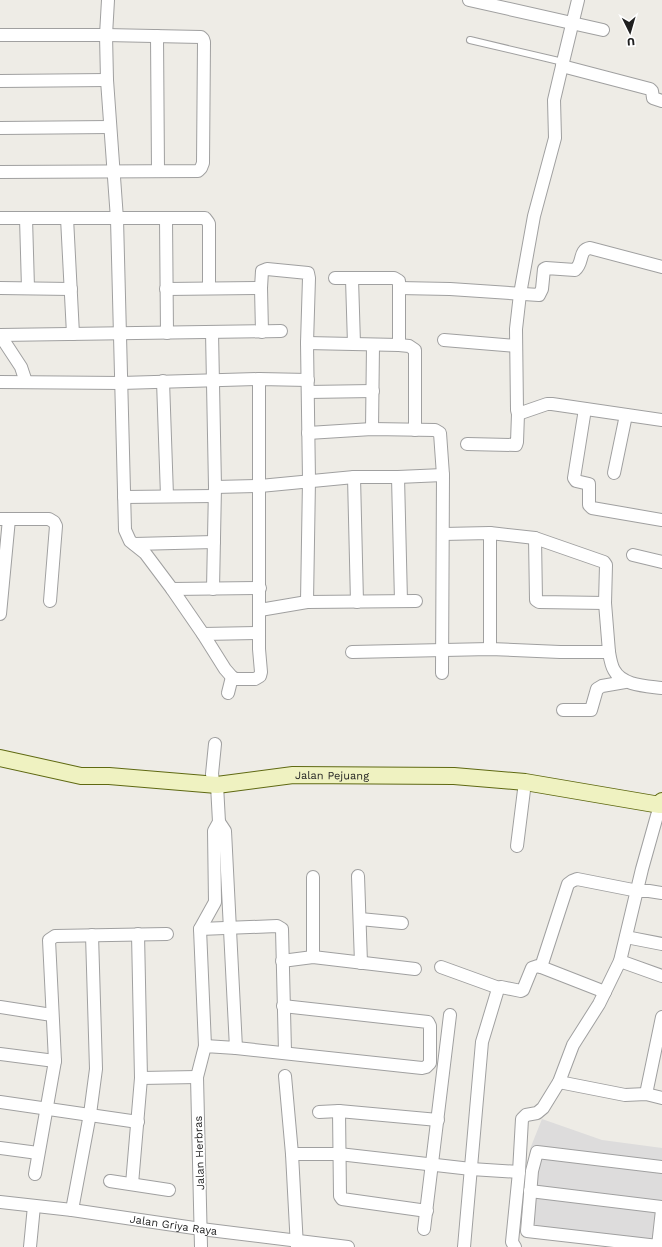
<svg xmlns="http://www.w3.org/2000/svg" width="662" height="1247" viewBox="0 0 662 1247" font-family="'Work Sans',sans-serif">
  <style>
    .residential { fill: #dddcdc }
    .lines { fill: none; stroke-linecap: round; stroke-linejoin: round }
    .lane-casing { stroke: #a0a0a0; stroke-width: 8 }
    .street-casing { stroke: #a0a0a0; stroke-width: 14 }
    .secondary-casing { stroke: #5f6912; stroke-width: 18 }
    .lane { stroke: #fff; stroke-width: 6 }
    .street { stroke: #fff; stroke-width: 12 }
    .secondary { stroke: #eff2c1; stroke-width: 16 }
    .labels { text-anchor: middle; stroke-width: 3.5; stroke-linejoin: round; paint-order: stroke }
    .street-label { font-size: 11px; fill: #1f1f1f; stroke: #fff }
  </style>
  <rect width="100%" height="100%" fill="#eeece6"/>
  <path class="residential" d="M542 1119 602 1140 662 1148V1247H610L521 1234 530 1149Z"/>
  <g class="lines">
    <g class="lane-casing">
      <path id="lane" d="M470 40 563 62"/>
    </g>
    <g class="street-casing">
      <g id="street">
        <path d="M108 0 106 35 107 80 117 219 125 530 130 541 145 553 172 589 203 634 225 669 232 677 236 679H255L260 676 261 672 259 649V379"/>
        <path d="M469 0 603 30"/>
        <path d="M578 0 562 66 650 89 652 91 653 98 662 101"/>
        <path d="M0 35H106L201 37 203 39 204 42 203 163 201 168 198 171 0 172"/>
        <path d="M157 36 158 171"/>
        <path d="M562 66 554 100 555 138 534 216 520 294 516 329 517 410 518 414 547 404H552L662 420"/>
        <path d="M0 81 107 80"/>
        <path d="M0 128 110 127"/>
        <path d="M0 218H205L208 222 209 224V288"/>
        <path d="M26 218 28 288"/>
        <path d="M67 218 73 334"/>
        <path d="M166 219 167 333"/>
        <path d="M335 278H394L399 281V345"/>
        <path d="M352 279 354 344"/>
        <path d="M0 288 71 289"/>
        <path d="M399 288 450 289 539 295 542 289 544 269 546 268 575 270C584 263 578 250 590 248L662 267"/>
        <path d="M166 289 261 288"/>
        <path d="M212 332 215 487 213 589"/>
        <path d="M262 332 261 288 262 271 267 269 308 273 309 278 307 343 309 480 307 602"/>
        <path d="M0 335 281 331"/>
        <path d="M0 335 21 367 26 382"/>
        <path d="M444 340 516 346"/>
        <path d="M307 343 399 345 409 346 415 350V430"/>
        <path d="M163 381 167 496"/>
        <path d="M0 382 121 383 259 379 308 380"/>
        <path d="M308 392 373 391"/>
        <path d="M585 409 574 478 576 481 589 484V505L592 508 662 520"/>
        <path d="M372 429 373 345"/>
        <path d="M308 433 372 429 435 430 440 433 443 475 442 673"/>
        <path d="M467 444 516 445 517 442 518 414"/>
        <path d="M614 473 626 415"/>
        <path d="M354 477 357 602"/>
        <path d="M398 477 401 601"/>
        <path d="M215 487 260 486 354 477H398L443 475"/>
        <path d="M124 497 214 496"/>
        <path d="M0 519H49L54 522 56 526 50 601"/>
        <path d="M490 533V649"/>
        <path d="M443 534 490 533 535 538 604 562 606 565 605 603 609 652"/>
        <path d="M535 538 536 600 539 602 605 603"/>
        <path d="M134 544 214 542"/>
        <path d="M633 555 662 562"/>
        <path d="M172 589 260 588"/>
        <path d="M260 610 307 602 416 601"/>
        <path d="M0 614 9 519"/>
        <path d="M203 634 259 633"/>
        <path d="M352 652 490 649 560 652H609C610 658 611 665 614 670 622 686 647 686 662 688"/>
        <path d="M228 693 232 677"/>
        <path d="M563 710H591L597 689 602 686 625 682"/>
        <path d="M517 846 525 782"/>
        <path d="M358 876 361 963"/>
        <path d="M313 877V957"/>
        <path d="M360 919 402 923"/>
        <path d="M200 929 277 926 282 929 285 1052"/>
        <path d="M626 937 662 944"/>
        <path d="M282 961 313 957 415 969"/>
        <path d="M620 961 662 976"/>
        <path d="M441 967 499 988"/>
        <path d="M541 967 605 992"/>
        <path d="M0 1007 52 1015"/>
        <path d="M205 1046 200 929 215 902 214 831 219 822 217 785 213 780 212 774 215 744"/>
        <path d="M236 1048 422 1068 426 1067 430 1063V1026L428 1022 283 1006"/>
        <path d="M0 1054 55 1061"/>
        <path d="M285 1076 292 1154 297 1247"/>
        <path d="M141 1078 197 1077"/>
        <path d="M559 1082 625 1095 646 1094 662 1098"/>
        <path d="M646 1094 662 1017"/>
        <path d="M0 1102 138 1122"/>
        <path d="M339 1111 340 1196 342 1199 427 1211"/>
        <path d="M319 1112 339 1111 438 1120"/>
        <path d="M0 1148 38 1153"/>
        <path d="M292 1154H339L471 1169 519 1172"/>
        <path d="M662 1167 537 1152 532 1171 527 1231 658 1246 662 1210"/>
        <path d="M35 1174 55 1061 49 940 55 936 167 934"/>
        <path d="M110 1181 169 1190"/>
        <path d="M132 1184 141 1078 138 934"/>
        <path d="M530 1191 662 1207"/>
        <path id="s1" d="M0 1202 72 1210 201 1229 348 1247"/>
        <path d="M72 1210 90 1114 96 1069 92 935"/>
        <path d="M424 1229 450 1015"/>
        <path d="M30 1247 34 1206"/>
        <path d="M201 1247 197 1077 205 1046 236 1048 225 831 219 822"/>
        <path d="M464 1247 482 1042 498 989 501 987 521 991 523 990 532 968 538 966 541 967 568 884 572 881 577 879 638 891H649L662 893"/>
        <path d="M515 1247 512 1242 519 1172 522 1119 526 1115 537 1113 543 1108 559 1082 573 1045 599 1004 620 961 642 869 660 805"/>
      </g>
    </g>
    <g class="secondary-casing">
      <g id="secondary">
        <path id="s2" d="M0 758 81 776H109L217 785 293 775 454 776 525 782 660 805 662 801"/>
      </g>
    </g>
    <use href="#lane" class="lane"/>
    <use href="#street" class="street"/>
    <use href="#secondary" class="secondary"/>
  </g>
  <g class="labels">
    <g class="street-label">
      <text dy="4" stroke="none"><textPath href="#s2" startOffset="335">Jalan Pejuang</textPath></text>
      <text transform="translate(199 1153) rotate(-92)" y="4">Jalan Herbras</text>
      <text dy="4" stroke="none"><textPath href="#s1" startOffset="175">Jalan Griya Raya</textPath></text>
    </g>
  </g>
  <g transform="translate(630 32) rotate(175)" stroke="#ffffff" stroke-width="3" paint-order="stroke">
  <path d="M0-3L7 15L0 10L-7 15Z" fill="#1f1f1f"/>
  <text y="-6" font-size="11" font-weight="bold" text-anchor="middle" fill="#1f1f1f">U</text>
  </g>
</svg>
